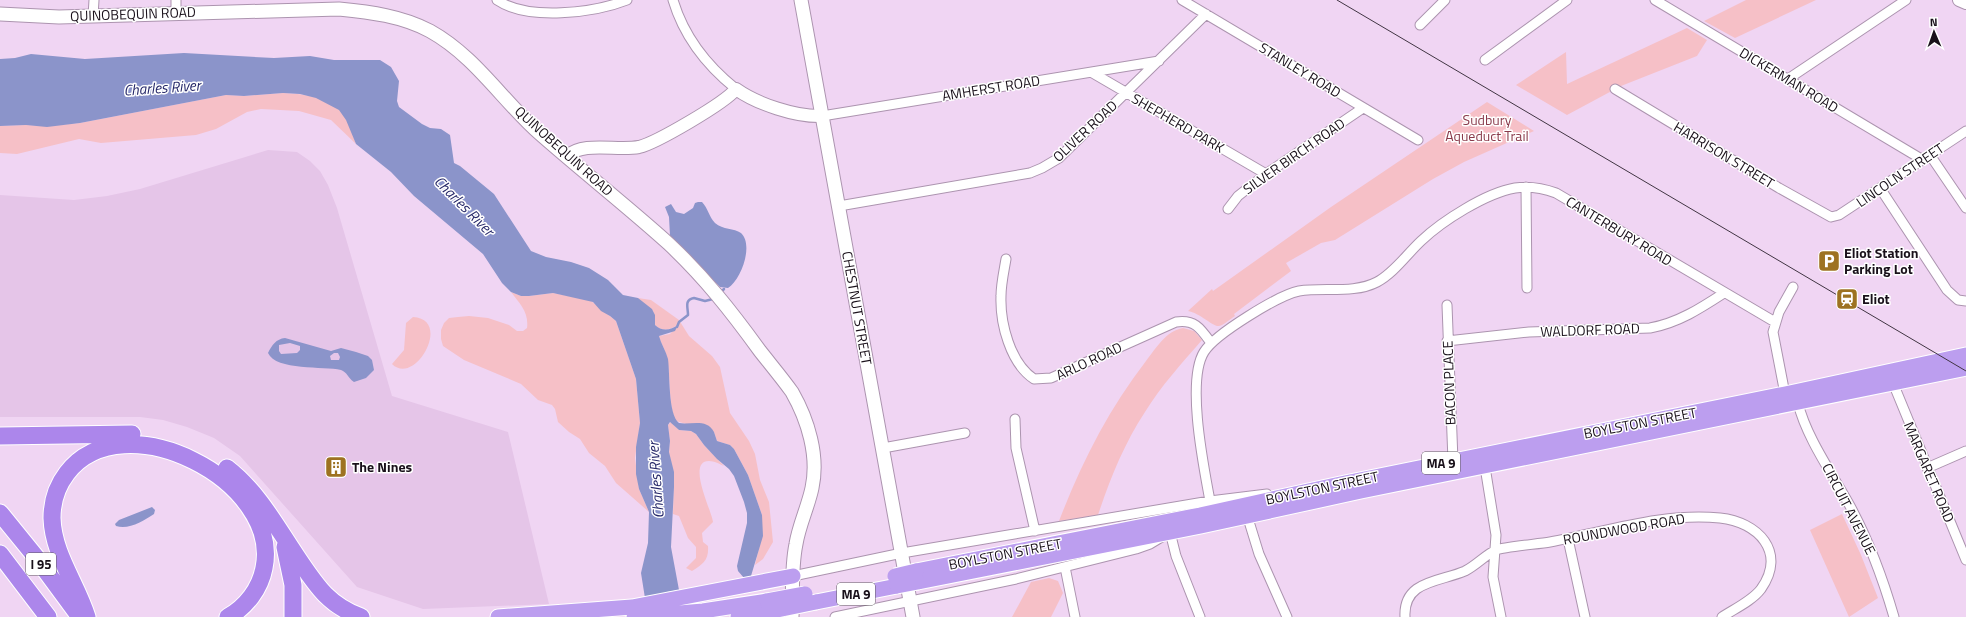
<svg xmlns="http://www.w3.org/2000/svg" width="1966" height="617" viewBox="0 0 1966 617" font-family="'Titillium Web',sans-serif">
  <style>
    .built { fill: #e5c5e8 }
    .green { fill: #f6c0c7 }
    .water { fill: #8b94ca; fill-rule: evenodd }
    .lines { fill: none; stroke-linecap: round; stroke-linejoin: round }
    .stream { stroke: #8b94ca; stroke-width: 2.5 }
    .minor-casing { stroke: #ac94af; stroke-width: 11 }
    .tertiary-casing { stroke: #ac94af; stroke-width: 14 }
    .secondary-casing { stroke: #ac94af; stroke-width: 15 }
    .trunk-casing { stroke: #fff; stroke-width: 17 }
    .motorway-casing { stroke: #fff; stroke-width: 19 }
    .minor { stroke: #fff; stroke-width: 9 }
    .tertiary { stroke: #fff; stroke-width: 12 }
    .secondary { stroke: #fff; stroke-width: 13 }
    .trunk { stroke: #bc9eef; stroke-width: 15 }
    .motorway { stroke: #ac86eb; stroke-width: 17 }
    .tram { stroke: #413543; stroke-width: 1 }
    .trunk-bridge-casing { stroke: #fff; stroke-width: 17; stroke-linecap: butt }
    .trunk-bridge { stroke: #bc9eef; stroke-width: 15 }
    .labels { text-anchor: middle; stroke-width: 3; stroke-linejoin: round; paint-order: stroke }
    .shield { fill: #fff; stroke: #5e585f; stroke-width: 1 }
    .shield-label { font-size: 13px; font-weight: bold; fill: #19101a }
    .street-label { font-size: 14px; fill: #19101a; stroke: #fff }
    .park-label { font-size: 14px; fill: #89394a; stroke: #fff }
    .poi-label { font-size: 14px; font-weight: bold; fill: #19101a; stroke: #fff; text-anchor: start }
    .water-label { font-size: 15px; font-style: italic; fill: #252768; stroke: #fff }
  </style>
  <rect width="100%" height="100%" fill="#f0d5f3"/>
  <path class="built" d="M268 150 297 152 310 161 320 171 328 185 337 208 392 396 508 432 549 604 423 609 357 587 240 456 214 438 187 427 163 420 140 417H0V195L74 200 107 196 140 189Z"/>
  <path class="green" d="M1746 0H1816L1735 38 1704 21Z
    M1687 28 1707 40 1697 56 1621 86 1567 115 1516 85 1566 52 1567 84Z
    M283 93C301 94 326 96 340 110 348 119 352 133 356 144L331 120 299 111 261 109 247 112 216 129 196 135 101 143 79 139 17 154 0 153V126L26 125 47 126 80 123 226 95 244 96Z
    M1487 102 1534 131 1464 162 1433 179 1335 240 1321 243 1286 263 1291 271 1234 314 1235 316C1230 319 1224 325 1219 326 1213 327 1200 313 1188 311L1212 289 1213 291 1331 207Z
    M511 292 521 296H529L553 293 590 300 616 321 636 379 640 423 635 458 639 489 649 512 616 483 605 466 589 453 580 439 569 432 558 422 555 409 552 405 538 400 521 384 464 360 443 346 441 339V330L444 323 449 318 458 317 469 316 488 318 509 325 517 331H523L527 328C529 312 520 304 511 292Z
    M638 298 651 300 679 320 689 336 712 356 720 367 730 413 749 441 755 454 760 480 769 502 773 542 763 559 755 565 760 544 762 515 748 475 734 449 730 445 717 441 714 432 676 421C668 406 671 377 667 359 666 351 661 344 659 336L670 334 678 325C670 330 662 332 655 325 656 302 646 311 638 298Z
    M413 317C453 319 415 387 392 364L404 350 406 323Z
    M1183 328 1194 331 1202 340C1182 363 1161 386 1145 412 1124 444 1110 479 1098 515L1059 521C1081 464 1108 410 1146 361 1156 348 1166 331 1183 328Z
    M671 422 679 430 691 431 696 434 704 445 724 466C720 464 714 461 709 461 686 461 712 511 713 522L702 533 703 542 708 546C709 560 703 564 692 571L686 568 696 558V547L688 538 679 516 673 514 674 476 669 453 670 441 668 425Z
    M1842 514 1861 555 1878 598 1849 617 1810 530Z
    M1049 578 1058 581 1063 593 1051 617H1012L1031 582Z"/>
  <path class="water" d="M184 53 274 58 310 56 334 60H380L391 67 399 81 397 101 399 107 422 124 430 128 441 129 450 135 454 163 460 166 494 194 531 251 546 257 571 262 589 268 608 280 623 295 638 298 652 309 655 315V325C662 332 671 330 678 325L675 331 659 336C661 344 666 351 668 359 670 373 668 415 679 423 691 425 707 418 714 432 715 435 716 438 717 441L730 445 734 449 748 475 762 515 763 536 751 576 744 578 738 571 737 566 747 523V513L744 502 734 476 729 469 717 459 704 445 696 434 691 431 679 430 670 422 668 425 670 441 669 452 674 472V487L671 547 679 590 667 592 672 617H648L641 573 648 543 649 512 639 489 636 474V447L640 423 636 379 616 321 610 316 601 311 593 302 553 293 529 296H521L511 292 502 283 483 254 414 196 391 172 356 144 346 120 339 110 316 98 300 94 283 93 244 96 226 95 80 123 47 127 26 125 0 126V59L15 58 31 54 85 59Z
    M698 202H702C708 208 709 217 715 223 723 230 734 228 741 233 754 245 741 280 728 288L720 287 670 236 669 217 665 207 671 204 676 212 684 214 693 208 695 203Z
    M285 338 331 351 341 348 356 352 368 356 372 360 374 370 366 378 354 382C348 378 347 372 341 370 324 366 276 371 268 353 272 345 276 339 285 338ZM290 343 300 346V350L297 353 281 354 279 351V345ZM334 353H338L340 357 339 360H331L330 356Z
    M152 507 155 510 154 514C143 521 129 530 116 526L115 524 119 520Z"/>
  <g class="lines">
    <path class="stream" d="M722 291 724 289
      M677 327 679 322 688 315C688 307 684 300 694 298L705 301 713 299"/>
    <g class="minor-casing">
      <path id="minor" d="M176 0V12
        M497 0C528 21 594 13 627 0
        M673 0C684 37 706 65 736 89
        M1182 0 1418 140
        M1655 0 1923 160
        M93 16 94 0
        M1420 25 1445 0
        M1485 60 1567 0
        M1091 72 1266 174
        M1788 79 1906 0
        M1615 89 1779 188 1831 217 1839 215 1966 131
        M822 116 1159 61
        M1930 155 1966 208
        M1526 187 1527 288
        M1880 188 1947 290 1958 300 1966 301
        M839 206 1030 173 1042 168 1059 158 1206 14
        M1228 209 1238 196 1266 174 1363 108
        M1006 259C1004 271 1001 284 1001 296 1000 323 1010 363 1034 379L1051 378 1176 322C1195 319 1201 329 1211 343
        M1447 305 1453 461
        M1447 341 1529 332 1650 328C1678 323 1701 308 1724 293
        M1893 383 1966 560
        M1785 394 1773 332 1779 312 1793 287
        M1798 403C1806 437 1833 475 1850 506 1869 541 1883 579 1894 617
        M1015 419 1016 448 1035 531
        M883 448 965 433
        M1485 467 1496 535 1493 577 1501 617
        M1927 468 1966 451
        M1210 501C1204 468 1186 381 1204 352 1215 334 1279 295 1299 291 1324 287 1354 294 1377 282 1394 273 1407 254 1421 241 1442 221 1486 193 1515 188 1529 186 1542 188 1556 193L1775 322
        M1247 515 1259 554 1287 617
        M1568 539 1585 617
        M1065 567 1075 617
        M793 576 902 553 1210 501 1267 494
        M835 617 1016 579 1136 549 1150 544 1170 532 1176 556 1200 617
        M1405 617C1403 580 1440 582 1465 571 1477 565 1485 555 1496 550 1504 547 1538 544 1550 542 1605 532 1664 512 1720 518 1758 522 1787 552 1761 589 1752 601 1734 609 1722 617"/>
    </g>
    <g class="tertiary-casing">
      <path id="tertiary" d="M1959 0 1966 3
        M567 156C584 141 616 151 639 147 656 143 725 103 736 89 757 104 796 117 822 116"/>
    </g>
    <g class="secondary-casing">
      <path id="secondary" d="M801 0 913 617
        M0 14 59 17 339 9C370 12 402 16 430 31 475 56 502 100 539 133 582 171 627 206 669 244 705 278 731 311 760 351 771 365 782 378 792 392 808 420 819 456 812 488 808 507 799 525 796 544 791 568 793 593 792 617"/>
    </g>
    <g class="trunk-casing">
      <path id="trunk" d="M916 571 1200 515 1345 483 1785 394 1966 355
        M918 582 1201 526 1361 491 1966 368
        M816 602 897 586
        M498 617 632 607 793 576
        M634 617 703 611 767 601
        M738 617 767 612"/>
    </g>
    <g class="motorway-casing">
      <path id="motorway" d="M0 436 132 434
        M227 468C258 492 276 526 297 557 316 585 328 605 361 617
        M0 513 35 556 80 617
        M285 547 293 585V617
        M0 554 48 617
        M87 617C77 584 53 554 52 518 52 501 57 486 67 473 123 400 282 481 264 568 260 589 246 607 228 617"/>
    </g>
    <use href="#minor" class="minor"/>
    <use href="#tertiary" class="tertiary"/>
    <use href="#secondary" class="secondary"/>
    <use href="#trunk" class="trunk"/>
    <use href="#motorway" class="motorway"/>
    <path class="tram" d="M1337 0 1966 371"/>
    <g class="trunk-bridge-casing">
      <path id="trunk-bridge" d="M895 576 916 571
        M897 586 918 582
        M767 601 805 594
        M767 612 816 602"/>
    </g>
    <use href="#trunk-bridge" class="trunk-bridge"/>
  </g>
  <defs>
    <g id="parking-square" transform="scale(1.15)"><rect x="-9" y="-9" width="18" height="18" rx="4" fill="#9d7221" stroke="#fff"/><path d="M-3.5-5.5H1a3.5 3.5 0 0 1 0 7H-1V5.5H-3.5ZM-1-3.4V-.6H.8a1.4 1.4 0 0 0 0-2.8Z" fill="#fff"/></g>
    <g id="station-square" transform="scale(1.15)"><rect x="-9" y="-9" width="18" height="18" rx="4" fill="#9d7221" stroke="#fff"/><path d="M-3-6H3Q5-6 5-4V2Q5 4 3 4L4.5 6H3L1.5 4h-3L-3 6H-4.5L-3 4Q-5 4-5 2V-4Q-5-6-3-6ZM-3.5-4v3h7v-3ZM-3.5 1v1.5H-2V1ZM2 1v1.5H3.5V1Z" fill="#fff"/></g>
    <g id="building-square" transform="scale(1.15)"><rect x="-9" y="-9" width="18" height="18" rx="4" fill="#9d7221" stroke="#fff"/><path d="M-4-6H4V6H1V3H-1V6H-4ZM-2.5-4.3h1.7v1.8h-1.7ZM.8-4.3h1.7v1.8H.8ZM-2.5-1h1.7V.8h-1.7ZM.8-1h1.7V.8H.8Z" fill="#fff"/></g>
  </defs>
  <g fill-rule="evenodd">
    <use href="#parking-square" x="1829" y="261"/>
    <use href="#station-square" x="1847" y="299"/>
    <use href="#building-square" x="336" y="467"/>
  </g>
  <g class="labels">
    <g class="shield">
      <rect x="1422" y="452" width="38" height="22" rx="3"/>
      <rect x="26" y="553" width="30" height="22" rx="3"/>
      <rect x="837" y="583" width="38" height="22" rx="3"/>
    </g>
    <g class="shield-label">
      <text x="1441" y="468">MA 9</text>
      <text x="41" y="569">I 95</text>
      <text x="856" y="599">MA 9</text>
    </g>
    <g class="street-label">
      <text transform="translate(133 14) rotate(-2)" y="5">QUINOBEQUIN ROAD</text>
      <text transform="translate(1300 70) rotate(31)" y="5">STANLEY ROAD</text>
      <text transform="translate(1789 80) rotate(31)" y="5">DICKERMAN ROAD</text>
      <text transform="translate(991 88) rotate(-9)" y="5">AMHERST ROAD</text>
      <text transform="translate(1178 123) rotate(30)" y="5">SHEPHERD PARK</text>
      <text transform="translate(1085 131) rotate(-43)" y="5">OLIVER ROAD</text>
      <text transform="translate(564 151) rotate(42)" y="5">QUINOBEQUIN ROAD</text>
      <text transform="translate(1724 155) rotate(31)" y="5">HARRISON STREET</text>
      <text transform="translate(1294 156) rotate(-35)" y="5">SILVER BIRCH ROAD</text>
      <text transform="translate(1900 175) rotate(-34)" y="5">LINCOLN STREET</text>
      <text transform="translate(1619 231) rotate(31)" y="5">CANTERBURY ROAD</text>
      <text transform="translate(857 308) rotate(80)" y="5">CHESTNUT STREET</text>
      <text transform="translate(1590 330) rotate(-2)" y="5">WALDORF ROAD</text>
      <text transform="translate(1089 361) rotate(-25)" y="5">ARLO ROAD</text>
      <text transform="translate(1449 383) rotate(-92)" y="5">BACON PLACE</text>
      <text transform="translate(1640 423) rotate(-11)" y="5">BOYLSTON STREET</text>
      <text transform="translate(1929 472) rotate(67)" y="5">MARGARET ROAD</text>
      <text transform="translate(1322 488) rotate(-12)" y="5">BOYLSTON STREET</text>
      <text transform="translate(1849 509) rotate(63)" y="5">CIRCUIT AVENUE</text>
      <text transform="translate(1624 529) rotate(-10)" y="5">ROUNDWOOD ROAD</text>
      <text transform="translate(1005 554) rotate(-11)" y="5">BOYLSTON STREET</text>
    </g>
    <g class="park-label">
      <text x="1487" y="125">Sudbury<tspan x="1487" dy="16">Aqueduct Trail</tspan></text>
    </g>
    <g class="poi-label">
      <text x="1844" y="258">Eliot Station<tspan x="1844" dy="16">Parking Lot</tspan></text>
      <text x="1862" y="304">Eliot</text>
      <text x="352" y="472">The Nines</text>
    </g>
    <g class="water-label">
      <text transform="translate(162 88) rotate(-4)" y="5">Charles River</text>
      <text transform="translate(464 206) rotate(45)" y="5">Charles River</text>
      <text transform="translate(656 480) rotate(-94)" y="5">Charles River</text>
    </g>
  </g>
  <g transform="translate(1934 32) rotate(358)" stroke="#ffffff" stroke-width="3" paint-order="stroke">
  <path d="M0-3L7 15L0 10L-7 15Z" fill="#19101a"/>
  <text y="-6" font-size="11" font-weight="bold" text-anchor="middle" fill="#19101a">N</text>
  </g>
</svg>
